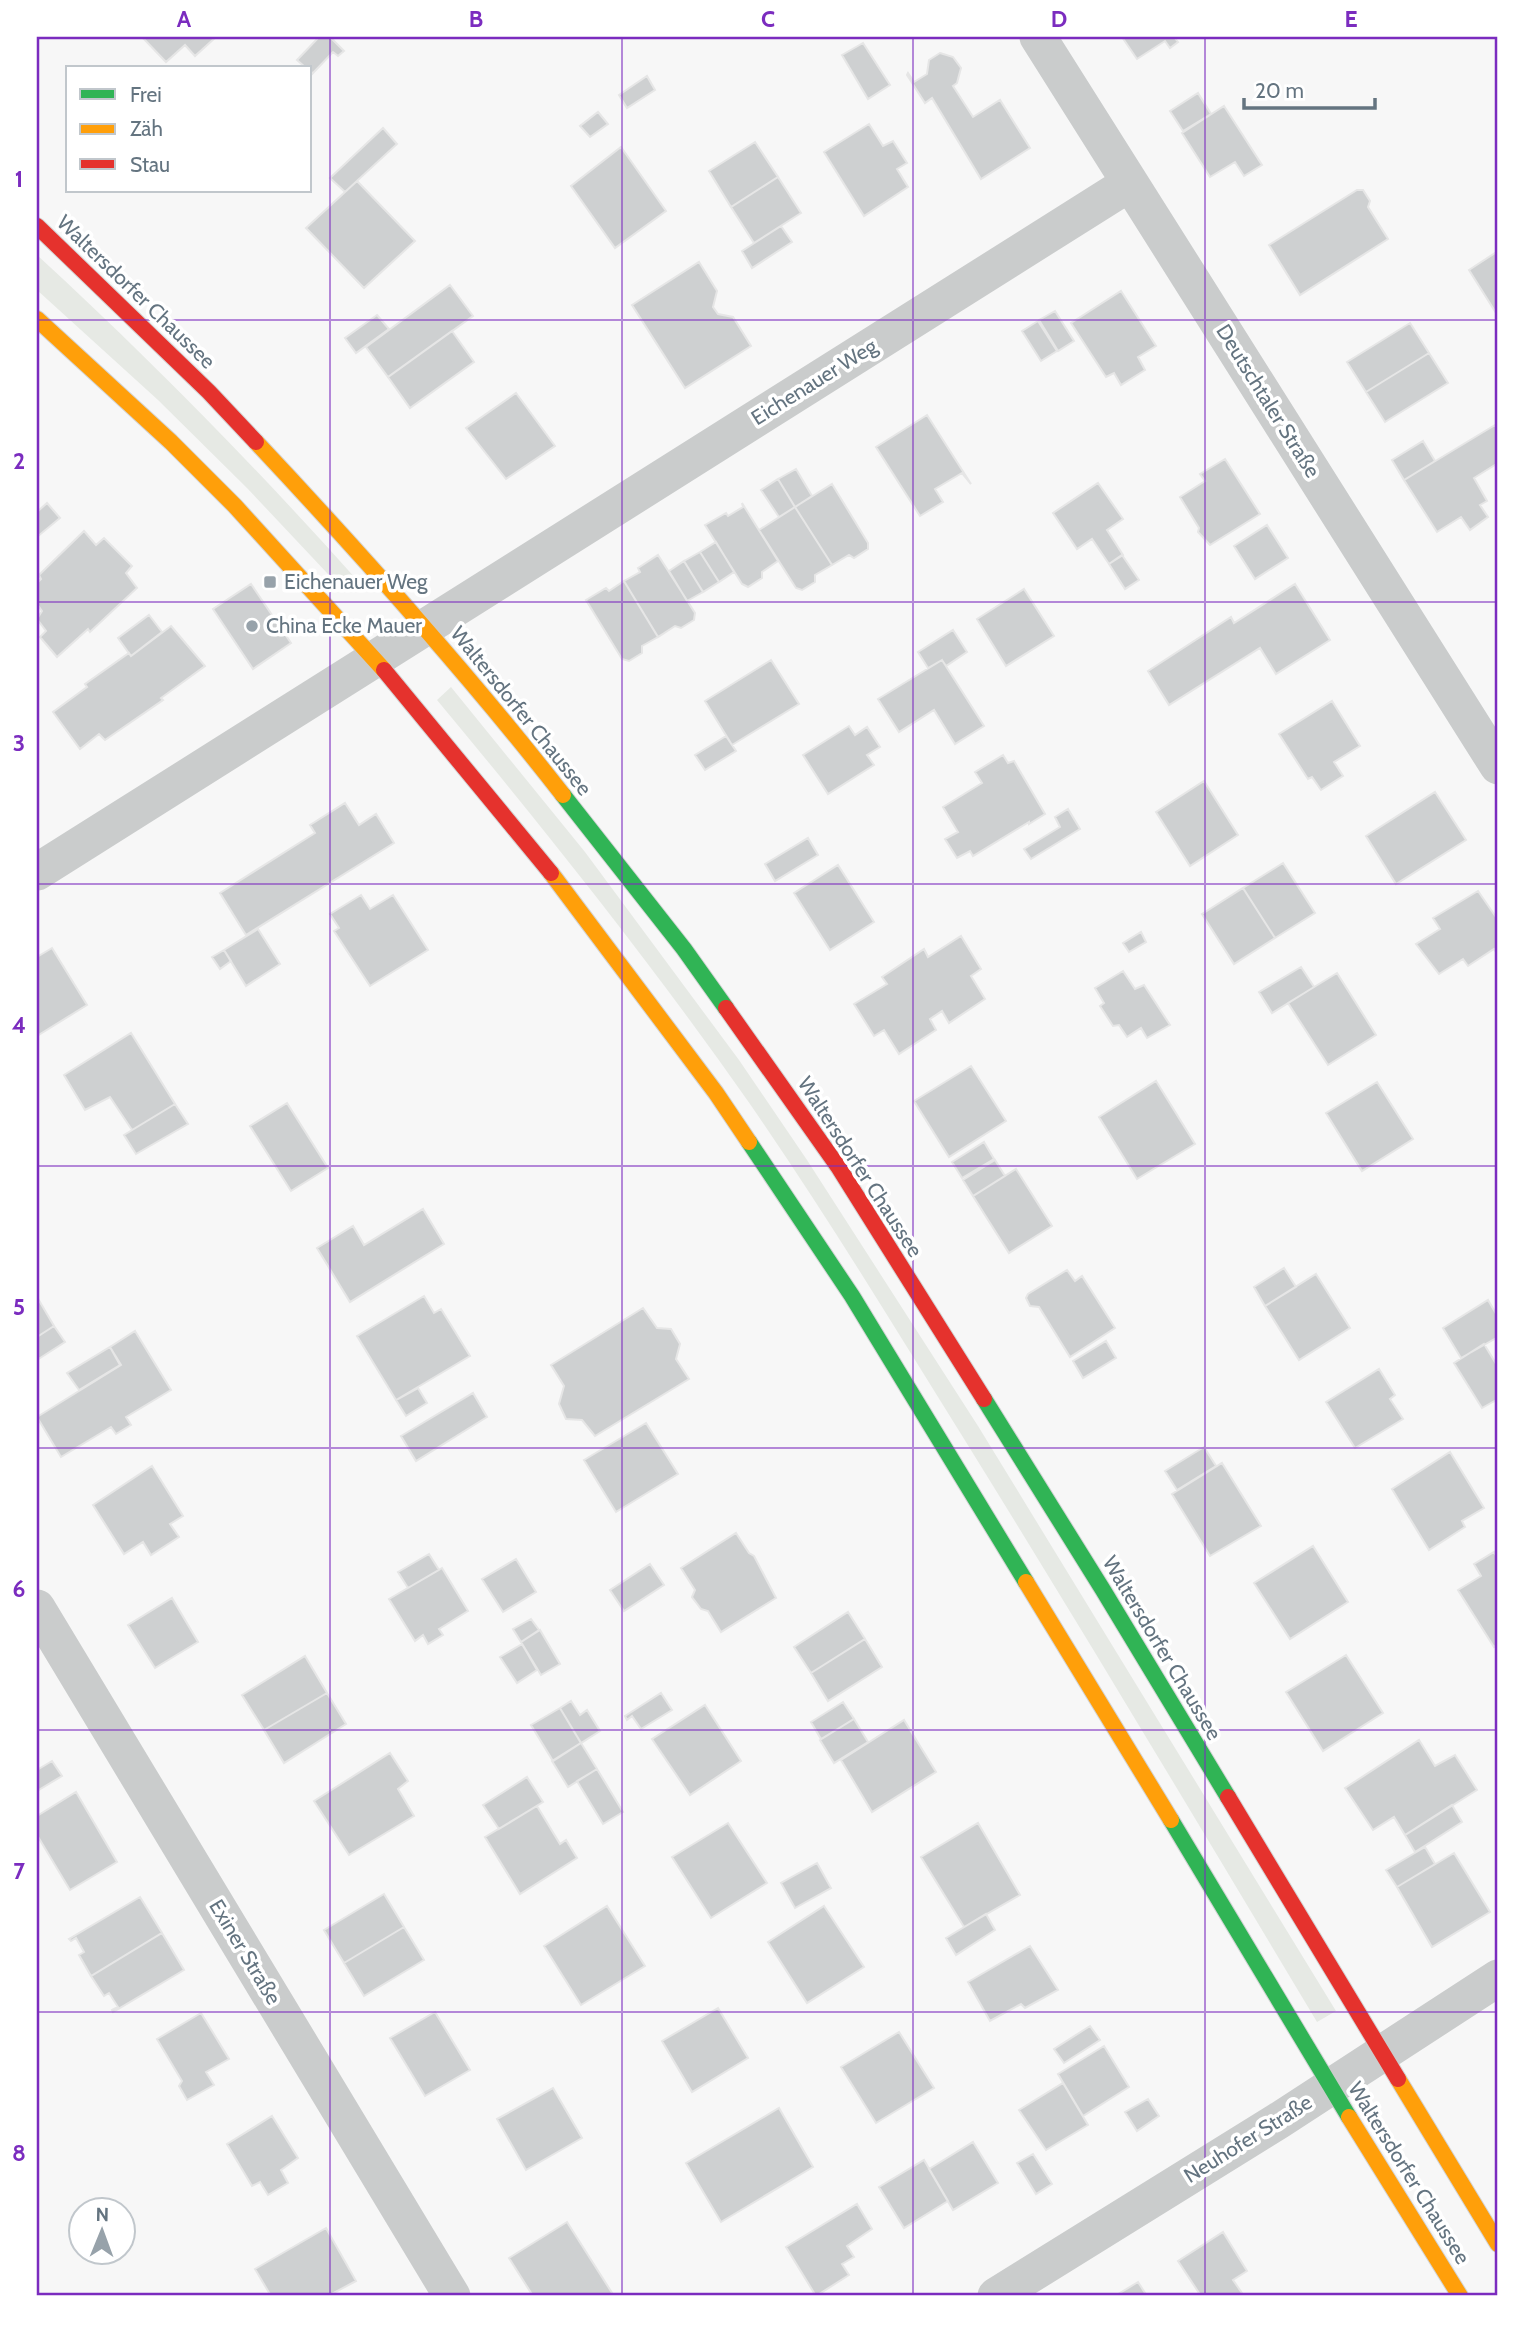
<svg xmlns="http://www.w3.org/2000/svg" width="1535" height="2333" viewBox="0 0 1535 2333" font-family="Cabin,sans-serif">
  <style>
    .green { fill: #e6e9e4 }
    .building { fill: #ced0d1; stroke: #e6e6e6; stroke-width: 2 }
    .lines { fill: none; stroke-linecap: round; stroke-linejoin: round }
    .fast-casing { stroke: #d3d4d5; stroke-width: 18 }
    .slow-casing { stroke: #d3d4d5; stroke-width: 18 }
    .jam-casing { stroke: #d3d4d5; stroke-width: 18 }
    .street { stroke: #cacccc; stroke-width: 37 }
    .fast { stroke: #30b455; stroke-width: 16 }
    .slow { stroke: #ff9f0a; stroke-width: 16 }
    .jam { stroke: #e5322d; stroke-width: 16 }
    .grid { fill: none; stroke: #7b2cbf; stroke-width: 2; stroke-opacity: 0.55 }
    .poi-dot { fill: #97a2aa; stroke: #fff; stroke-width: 2.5 }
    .labels { text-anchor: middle; stroke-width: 7; stroke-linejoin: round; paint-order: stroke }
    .street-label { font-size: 21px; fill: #647480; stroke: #fff }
    .poi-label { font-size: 21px; fill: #647480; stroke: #fff; text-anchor: start }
    .neatline { fill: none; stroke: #7b2cbf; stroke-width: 2.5 }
    .grid-label { font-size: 23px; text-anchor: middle; font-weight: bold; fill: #7b2cbf }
  </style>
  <rect width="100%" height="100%" fill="#f7f7f7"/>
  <path class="green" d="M37 255C149 358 256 467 357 580L343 590 247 488 158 400 37 290Z
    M451 687 585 852 739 1060 807 1160 978 1426 1336 2011 1317 2022C1199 1825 1082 1629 961 1434 892 1323 824 1211 750 1104 652 964 546 831 437 700Z"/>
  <path class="building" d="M142 37H216L195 56 185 45 166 62Z
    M319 37H330L344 51 338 56 333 52 312 74 310 68H306L297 60Z
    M1122 37H1174L1178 42 1170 48 1165 41 1137 59Z
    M863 43 890 85 868 99 842 55Z
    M940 53 953 57 961 68 957 83 953 86 973 117 1000 100 1030 148 981 179 932 98 925 103 907 75 908 73 914 82 927 74 929 60Z
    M647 76 655 90 627 108 619 95Z
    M1198 93 1211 114 1183 131 1170 111Z
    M1224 106 1262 165 1244 176 1235 162 1210 177 1182 133Z
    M598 112 608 124 590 137 580 126Z
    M869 124 883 146 893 141 907 163 897 169 908 187 864 216 824 152Z
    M383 128 397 144 345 192 330 178Z
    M755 142 778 177 731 207 709 171Z
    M621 147 666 211 615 248 571 186Z
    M778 177 801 213 754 243 731 207Z
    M357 181 415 241 364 288 306 228Z
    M1357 190H1363L1370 201 1368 207 1388 239 1300 295 1269 245Z
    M781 226 792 242 752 268 742 251Z
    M1498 251V316L1469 270Z
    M699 262 717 291 713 307 718 314 733 317 751 346 685 388 632 305Z
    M450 285 473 316 388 377 366 347Z
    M1121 291 1156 346 1138 357 1145 370 1121 385 1114 373 1106 377 1071 323Z
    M1055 311 1074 341 1058 351 1039 320Z
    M377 315 389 329 356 353 345 338Z
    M1038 321 1057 351 1041 361 1022 331Z
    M1410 323 1429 353 1366 392 1347 362Z
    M452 331 474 362 410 408 388 377Z
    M1429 353 1448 383 1385 422 1366 392Z
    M516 393 555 446 506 479 466 428Z
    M927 415 971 484 962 473 935 489 943 502 920 516 876 447Z
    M1495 425 1498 430V463L1474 478 1487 501 1480 505 1488 517 1470 530 1461 517 1437 532 1404 480Z
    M1423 441 1435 461 1404 480 1392 460Z
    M1225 459 1260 514 1210 545 1198 532 1199 528 1180 497 1205 481 1200 474Z
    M796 469 812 496 795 507 778 479Z
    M778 479 795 507 779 517 761 490Z
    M1098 483 1123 519 1107 530 1123 555 1109 564 1092 539 1077 549 1053 513Z
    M832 484 868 543V549L854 558 849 555 832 565 795 507Z
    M47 503 60 518 37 537V512Z
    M742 503 778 561 762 572V578L748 587 742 584 705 525 726 513 728 516 743 507Z
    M795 507 832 565 815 575V582L802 590 796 588 759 530Z
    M1267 525 1288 558 1255 579 1234 546Z
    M84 531 96 545 104 538 132 566 126 573 137 588 90 632 88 629 57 657 40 637 46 631 37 619 42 611 37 604V583L41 579 39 575Z
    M716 542 734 572 719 582 700 552Z
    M700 552 719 582 703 592 684 561Z
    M658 555 695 613 694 620 681 628 675 626 658 637 624 581 640 572 638 568Z
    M1122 555 1139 580 1125 589 1109 564Z
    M684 561 703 592 687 601 669 571Z
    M624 581 658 637 642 646V653L629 661 622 659 586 600 606 588 609 591Z
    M251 584 291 643 253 669 213 609Z
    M1295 584 1330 640 1276 674 1260 648 1169 705 1148 671 1231 617 1234 623Z
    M1024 589 1054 636 1006 666 977 619Z
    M149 615 162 632 131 656 118 638Z
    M171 626 205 666 161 698 163 700 105 740 99 734 80 749 53 712 87 687 85 684 129 653 131 656Z
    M953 630 967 652 946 666 942 660 928 668 918 652Z
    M771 660 799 704 732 745 705 701Z
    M942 660 984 726 955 744 934 710 899 732 878 699Z
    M1332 701 1360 746 1334 762 1343 776 1321 790 1312 777 1308 779 1279 734Z
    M849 726 855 735 867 727 880 747 867 755 874 765 828 794 803 755Z
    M726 736 736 751 705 770 695 755Z
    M1003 755 1008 763 1014 761 1045 814 1029 824V822L973 856 970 851 957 858 945 839 958 832 943 807 982 783 975 772Z
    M1204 781 1238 835 1190 866 1156 812Z
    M1435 792 1466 840 1396 884 1366 836Z
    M345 803 359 825 376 814 394 843 246 935 220 893 315 833 310 825Z
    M1068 809 1080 829 1031 859 1024 849 1060 827 1055 817Z
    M808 838 818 855 775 881 765 864Z
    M1283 863 1315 913 1275 938 1243 888Z
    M838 865 874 922 830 950 794 893Z
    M1243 888 1275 938 1234 964 1202 914Z
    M1478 891 1498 920V951L1496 952 1494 949 1468 966 1463 959 1439 974 1416 944 1440 929 1433 918Z
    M361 895 370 909 393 895 428 950 370 986 334 931 339 928 330 914Z
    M258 929 280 964 246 986 224 950Z
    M1141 932 1146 942 1129 952 1123 943Z
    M961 936 981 969 971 976 985 999 949 1023 942 1011 930 1019 936 1030 899 1054 884 1030 874 1036 854 1004 887 984 882 977 924 949 928 957Z
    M52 948 87 1005 37 1036V957Z
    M224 950 231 961 220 969 212 957Z
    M1301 967 1314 987 1272 1013 1259 992Z
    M1123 971 1135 989 1144 985 1170 1025 1147 1038 1141 1028 1127 1037 1119 1025 1113 1026 1100 1006 1104 1003 1095 988Z
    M1337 973 1376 1035 1328 1065 1288 1003Z
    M131 1033 175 1104 132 1130 110 1097 85 1110 64 1075Z
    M971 1066 1006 1121 949 1157 914 1101Z
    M1156 1081 1195 1144 1137 1179 1099 1117Z
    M1377 1082 1413 1139 1362 1171 1326 1113Z
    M287 1103 328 1168 291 1191 250 1126Z
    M175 1104 188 1124 136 1154 124 1135Z
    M984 1142 994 1159 962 1178 952 1162Z
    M995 1160 1005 1176 973 1196 963 1180Z
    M1016 1169 1052 1226 1009 1253 973 1196Z
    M423 1209 444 1244 350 1302 317 1248 353 1226 364 1245Z
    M1284 1268 1296 1287 1265 1306 1254 1287Z
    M1067 1270 1075 1281 1082 1276 1115 1328 1070 1357 1039 1307 1030 1306 1026 1298 1028 1294Z
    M1316 1274 1350 1328 1299 1360 1265 1306Z
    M424 1296 434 1313 441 1309 470 1356 396 1400 357 1336Z
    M37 1297 54 1326 37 1337Z
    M1488 1300 1498 1317V1337L1461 1358 1443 1328Z
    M643 1308 657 1328 671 1329 680 1344 676 1359 689 1379 595 1436 582 1420 566 1419 559 1404 564 1386 551 1365Z
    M54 1326 65 1342 37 1360V1337Z
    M135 1331 171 1390 126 1417 131 1425 116 1434 111 1427 61 1457 37 1417 121 1365 110 1347Z
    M1106 1341 1116 1358 1083 1378 1073 1361Z
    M1484 1344 1498 1367V1399L1482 1408 1454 1363Z
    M110 1347 120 1365 79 1390 67 1373Z
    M1379 1369 1395 1395 1390 1399 1403 1419 1355 1448 1326 1402Z
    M418 1388 427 1403 406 1416 396 1400Z
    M473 1393 487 1417 416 1461 401 1436Z
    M646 1423 678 1474 616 1512 584 1460Z
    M1204 1447 1216 1466 1177 1490 1165 1471Z
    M1450 1452 1484 1508 1462 1521 1465 1527 1429 1550 1392 1489Z
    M1222 1463 1261 1526 1210 1556 1172 1494Z
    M152 1466 183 1516 170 1524 179 1537 151 1555 143 1542 124 1554 93 1505Z
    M736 1533 749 1553 754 1556 776 1598 721 1632 708 1611 701 1609 692 1597 695 1590 681 1568Z
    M1313 1546 1348 1602 1290 1639 1254 1583Z
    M1494 1552 1498 1559V1644L1494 1647 1458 1590 1481 1576 1474 1564Z
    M429 1554 439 1570 408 1588 398 1572Z
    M516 1559 536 1592 503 1612 482 1579Z
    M650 1564 664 1585 624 1611 610 1590Z
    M442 1568 468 1611 439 1629 443 1635 428 1644 423 1635 415 1641 389 1599Z
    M172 1598 198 1642 155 1668 128 1625Z
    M848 1612 865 1639 811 1673 794 1647Z
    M531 1619 539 1630 521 1642 513 1629Z
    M540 1630 560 1664 541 1675 521 1642Z
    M865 1639 882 1667 828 1701 811 1673Z
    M522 1644 537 1670 517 1683 500 1657Z
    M1346 1655 1383 1713 1323 1751 1286 1692Z
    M305 1656 327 1693 264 1730 242 1695Z
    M327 1693 346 1724 284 1763 264 1730Z
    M661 1693 672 1710 641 1729 632 1716 627 1720 625 1716Z
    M571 1701 580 1715 587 1710 600 1731 581 1743 560 1708Z
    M843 1702 854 1719 821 1739 811 1722Z
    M705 1705 741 1761 690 1795 652 1739Z
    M560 1708 581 1743 553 1761 531 1725Z
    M854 1719 868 1742 834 1763 820 1740Z
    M904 1720 936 1772 872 1812 841 1760Z
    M1419 1740 1435 1766 1455 1755 1477 1790 1405 1835 1394 1817 1373 1830 1345 1788Z
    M581 1743 597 1769 568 1787 552 1761Z
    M390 1753 408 1781 398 1789 414 1816 349 1855 314 1801Z
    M52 1761 62 1776 37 1791V1770Z
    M597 1769 623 1812 603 1824 577 1781Z
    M527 1777 543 1802 499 1829 483 1805Z
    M76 1792 117 1862 70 1890 37 1835V1816Z
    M1452 1805 1462 1822 1415 1852 1405 1835Z
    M537 1806 560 1844 566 1840 577 1858 520 1894 485 1837Z
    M728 1823 767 1883 711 1918 672 1857Z
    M978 1823 1020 1895 964 1927 921 1857Z
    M1425 1847 1435 1864 1397 1887 1386 1870Z
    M1454 1853 1490 1912 1432 1947 1397 1887Z
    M817 1863 831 1888 795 1908 781 1883Z
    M384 1894 404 1927 344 1963 324 1930Z
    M140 1897 162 1933 91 1976 79 1955 84 1952 76 1938 71 1941 69 1939Z
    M607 1906 645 1966 581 2005 544 1946Z
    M824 1906 864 1967 807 2003 768 1942Z
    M986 1914 995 1930 956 1955 946 1938Z
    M404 1927 424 1960 364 1996 344 1963Z
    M162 1933 184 1970 113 2012 112 2010 118 2007 109 1993 104 1996 91 1976Z
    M1030 1946 1058 1990 1025 2008 1021 2004 990 2021 968 1982Z
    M718 2008 748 2058 692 2092 662 2041Z
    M435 2012 470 2070 425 2096 390 2038Z
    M201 2013 229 2059 206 2072 214 2085 187 2100 179 2086 182 2081 157 2039Z
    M1090 2026 1100 2040 1064 2063 1054 2049Z
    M899 2032 934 2088 876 2123 841 2067Z
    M1104 2046 1129 2087 1083 2116 1058 2074Z
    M1063 2083 1088 2125 1046 2150 1019 2110Z
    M553 2088 582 2138 526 2170 497 2119Z
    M1148 2099 1159 2116 1137 2131 1125 2112Z
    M779 2108 813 2167 721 2222 686 2163Z
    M272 2116 298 2158 281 2170 288 2183 268 2195 260 2182 252 2186 227 2144Z
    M973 2142 998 2183 953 2210 929 2169Z
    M1033 2154 1052 2184 1036 2194 1017 2163Z
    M924 2160 948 2201 904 2228 879 2187Z
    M857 2204 872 2229 847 2246 854 2257 842 2264 849 2275 816 2296 786 2247Z
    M567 2222 614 2296H533L509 2258Z
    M326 2228 356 2281 328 2296H287L286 2294 271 2296 255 2269Z
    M1223 2232 1247 2271 1233 2280 1244 2296H1201L1178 2261Z
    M1138 2282 1147 2296H1115Z"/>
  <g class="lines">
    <g class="fast-casing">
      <path id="fast" d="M563 795 684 949 726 1008
        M749 1142 852 1296 1026 1582
        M984 1399 1103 1590 1228 1797
        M1171 1820 1349 2117"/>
    </g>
    <g class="slow-casing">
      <path id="slow" d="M37 319 171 442 235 506 384 670
        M256 442C363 556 467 672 563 795
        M551 873 716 1093 749 1142
        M1026 1582 1171 1820
        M1398 2079 1498 2244
        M1349 2117 1460 2296"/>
    </g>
    <g class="jam-casing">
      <path id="jam" d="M37 226 209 392 256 442
        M384 670 551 873
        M726 1008 839 1168 984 1399
        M1228 1797 1398 2079"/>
    </g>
    <path class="street" d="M1038 37 1498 766
      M37 872 1130 183
      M37 1608 452 2296
      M996 2296 1278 2121 1498 1978"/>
    <use href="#fast" class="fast"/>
    <use href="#slow" class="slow"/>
    <use href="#jam" class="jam"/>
  </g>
  <path class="grid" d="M330 37V2296M622 37V2296M913 37V2296M1205 37V2296M37 320H1498M37 602H1498M37 884H1498M37 1166H1498M37 1448H1498M37 1730H1498M37 2012H1498"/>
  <g class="poi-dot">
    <rect x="263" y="575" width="14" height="14" rx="3.5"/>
    <circle cx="252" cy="626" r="7"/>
  </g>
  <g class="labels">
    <g class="street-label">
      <text transform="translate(136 292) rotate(44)" y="7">Waltersdorfer Chaussee</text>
      <text transform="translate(814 382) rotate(-32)" y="7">Eichenauer Weg</text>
      <text transform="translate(1268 401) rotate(58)" y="7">Deutschtaler Straße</text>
      <text transform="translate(521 711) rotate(51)" y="7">Waltersdorfer Chaussee</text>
      <text transform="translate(860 1167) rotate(57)" y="7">Waltersdorfer Chaussee</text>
      <text transform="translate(1162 1648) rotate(59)" y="7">Waltersdorfer Chaussee</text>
      <text transform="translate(245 1952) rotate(59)" y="7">Exiner Straße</text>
      <text transform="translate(1248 2139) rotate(-32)" y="7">Neuhofer Straße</text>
      <text transform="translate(1409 2173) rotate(58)" y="7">Waltersdorfer Chaussee</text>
    </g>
    <g class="poi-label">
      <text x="284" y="589">Eichenauer Weg</text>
      <text x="266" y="633">China Ecke Mauer</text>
    </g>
  </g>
  <rect width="1535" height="2333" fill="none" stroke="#ffffff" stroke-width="77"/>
  <rect x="66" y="66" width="245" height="126" fill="#ffffff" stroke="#c1c7cc" stroke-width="2"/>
  <rect x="80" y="89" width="35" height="10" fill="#30b455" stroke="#c1c7cc" stroke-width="2"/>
  <text x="130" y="102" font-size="21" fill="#647480">Frei</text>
  <rect x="80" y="124" width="35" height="10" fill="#ff9f0a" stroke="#c1c7cc" stroke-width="2"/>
  <text x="130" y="136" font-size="21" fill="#647480">Zäh</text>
  <rect x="80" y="159" width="35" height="10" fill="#e5322d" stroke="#c1c7cc" stroke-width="2"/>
  <text x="130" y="172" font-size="21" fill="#647480">Stau</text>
  <g transform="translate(102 2231) rotate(1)"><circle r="33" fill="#ffffff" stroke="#c1c7cc" stroke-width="2"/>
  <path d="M0-5L12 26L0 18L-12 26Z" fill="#97a2aa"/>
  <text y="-10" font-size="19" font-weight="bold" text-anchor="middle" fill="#647480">N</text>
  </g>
  <path d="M1244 98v10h131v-10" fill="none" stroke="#647480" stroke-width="3.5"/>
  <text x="1255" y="98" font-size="21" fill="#647480" stroke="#ffffff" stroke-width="5" paint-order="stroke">20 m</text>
  <rect x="38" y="38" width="1458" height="2256" class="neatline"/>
  <g class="grid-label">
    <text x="184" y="27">A</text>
    <text x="476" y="27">B</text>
    <text x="768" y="27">C</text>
    <text x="1059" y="27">D</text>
    <text x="1351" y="27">E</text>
    <text x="19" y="187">1</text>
    <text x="19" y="469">2</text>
    <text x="19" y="751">3</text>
    <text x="19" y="1033">4</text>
    <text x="19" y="1315">5</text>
    <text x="19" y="1597">6</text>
    <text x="19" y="1879">7</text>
    <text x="19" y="2161">8</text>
  </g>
</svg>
